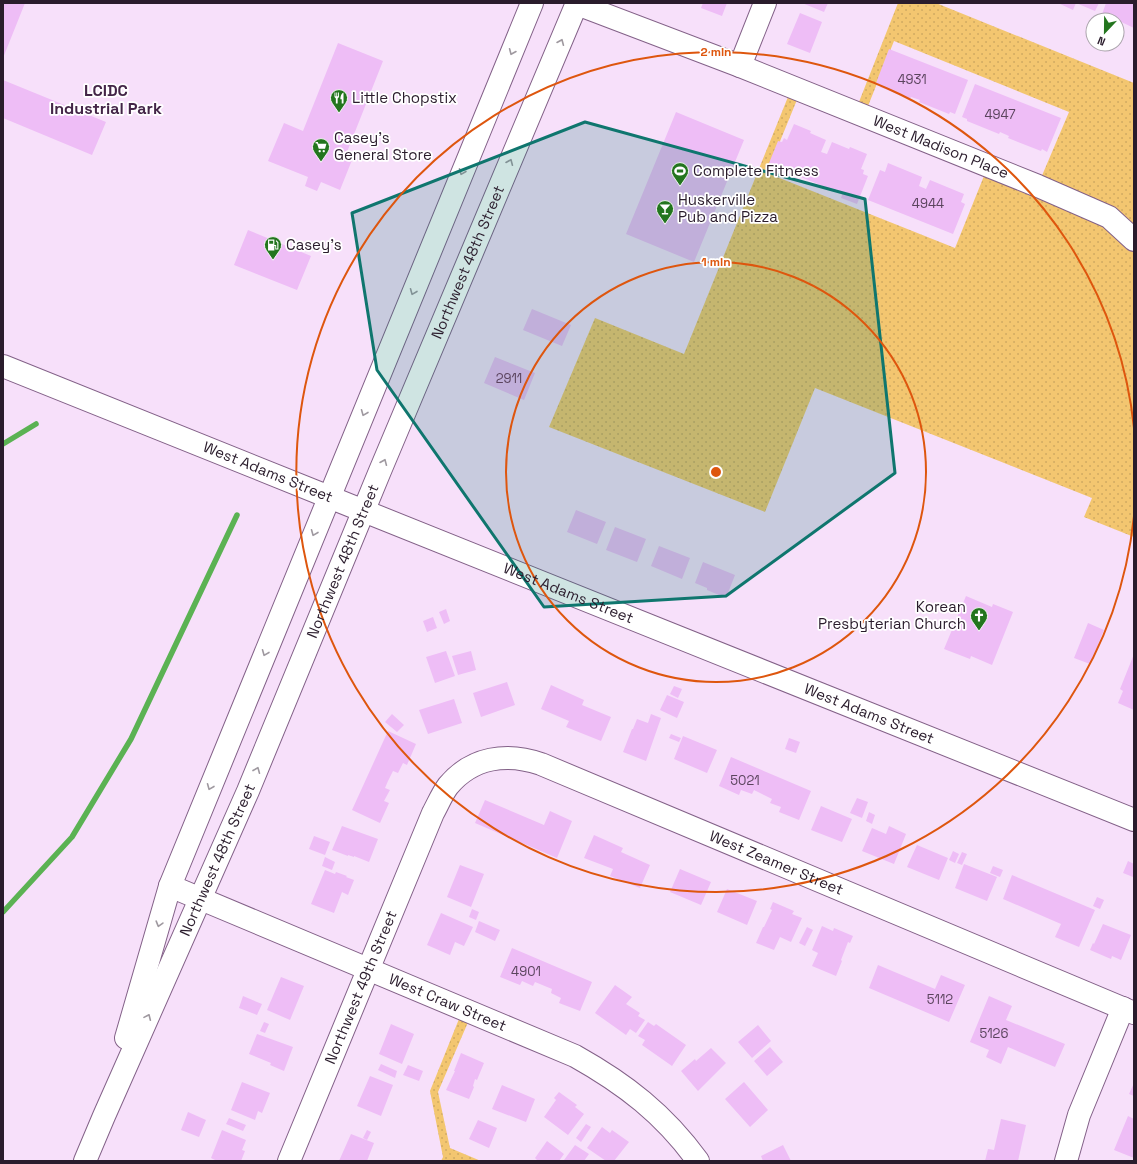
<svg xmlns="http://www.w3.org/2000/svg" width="1137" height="1164" viewBox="0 0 1137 1164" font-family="'Space Grotesk',sans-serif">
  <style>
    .park { fill: url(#park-dots) }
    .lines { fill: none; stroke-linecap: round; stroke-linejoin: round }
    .stream { stroke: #5bb253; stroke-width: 5.5 }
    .building { fill: #eebdf6 }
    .minor-casing { stroke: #836188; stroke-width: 24 }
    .major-casing { stroke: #836188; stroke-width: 24 }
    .minor { stroke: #fff; stroke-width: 22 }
    .major { stroke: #fff; stroke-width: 22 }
    .oneway { stroke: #9f99a0 }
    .marked { fill: #0f766e; fill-opacity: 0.2; stroke: #0f766e; stroke-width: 3; stroke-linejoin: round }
    .ring { fill: none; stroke: #de560e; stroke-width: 2 }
    .labels { text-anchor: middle; stroke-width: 3.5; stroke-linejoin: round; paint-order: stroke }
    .number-label { font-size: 13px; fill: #5b445e }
    .poi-label { font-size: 15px; fill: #2a1c2c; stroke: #fff; text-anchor: start }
    .street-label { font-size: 15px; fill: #2a1c2c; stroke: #fff }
    .neighbourhood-label { font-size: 16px; font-weight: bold; fill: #442648; stroke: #fff }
    .centre { fill: #de560e; stroke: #fff; stroke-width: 2 }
    .ring-label { font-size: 12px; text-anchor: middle; font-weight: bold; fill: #de560e; stroke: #fff; stroke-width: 3.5; stroke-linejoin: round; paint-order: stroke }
  </style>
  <defs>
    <pattern id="park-dots" width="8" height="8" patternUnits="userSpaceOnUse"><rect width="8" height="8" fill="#f3c670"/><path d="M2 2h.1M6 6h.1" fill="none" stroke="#d0aa61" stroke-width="1.8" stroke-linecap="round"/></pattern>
  </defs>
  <rect width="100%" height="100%" fill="#f7e0fa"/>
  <path class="park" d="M898 3H936L1134 83V537L1084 517 1092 498 815 388 765 512 549 427 595 318 684 354 792 87 801 90 767 173 955 248 988 166 1038 185 1069 112 894 41 864 116 855 112Z
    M463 1009 472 1013 438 1092 450 1148 481 1161H441L443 1157 430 1091Z"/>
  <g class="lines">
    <path class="stream" d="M3 444 36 424
      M3 912 72 837 131 739 237 515"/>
  </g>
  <path class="building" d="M3 3H25L3 58Z
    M703 3H727L722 16 701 8Z
    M802 3H828L824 12Z
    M1058 3H1099L1095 11 1076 3 1073 10Z
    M1106 3H1134V28L1117 20H1100Z
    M800 13 822 22 810 53 787 44Z
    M338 43 383 61 347 152 354 155 340 190 321 182 317 191 305 186 308 177 268 161 284 123 303 131Z
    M889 49 968 80 955 114 950 112 949 114 919 102 920 100 911 97 910 99 880 87 881 85 876 83Z
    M3 80 106 122 92 155 3 118Z
    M975 84 1061 118 1047 152 1042 149 1041 151 1023 144 1008 138 1009 136 1000 132 999 134 967 121V119L962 117Z
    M676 112 744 140 694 262 626 234Z
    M794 124 811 131 810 133 826 140 821 152 827 154 832 142 849 149 850 147 867 154 861 169 864 170 863 174 868 176 857 204 841 198 843 192 836 189 835 191 791 173 792 172 784 169 782 174 767 168 778 141 782 142 784 138 787 140Z
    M888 163 922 177 919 186 926 189 930 180 964 194 961 202 965 204 953 234 868 200 880 170 885 172Z
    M248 230 311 256 297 290 234 265Z
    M532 309 571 325 562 346 523 330Z
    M495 357 535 373 524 400 484 383Z
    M576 510 606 522 597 544 567 532Z
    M615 527 646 539 637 562 606 550Z
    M659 546 690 558 682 579 651 566Z
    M703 562 735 575 726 598 707 590V588L695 583Z
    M966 596 992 607 993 604 1013 612 992 665 971 656 970 659 944 649Z
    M446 609 450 621 444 624 439 612Z
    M433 617 437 628 427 632 423 621Z
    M1088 623 1104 630 1090 664 1074 658Z
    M446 651 455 676 435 683 426 657Z
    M471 651 476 670 458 675 452 656Z
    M1134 654V710L1118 703 1123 691 1120 689Z
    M507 682 515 705 481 717 473 693Z
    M551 685 584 700 582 705 611 717 601 741 566 727 569 721 541 709Z
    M674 686 682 689 678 698 670 694Z
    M667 695 684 702 677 718 660 710Z
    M454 699 462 723 428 734 419 710Z
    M392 714 404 725 397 732 385 722Z
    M651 714 661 718 646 761 623 752 632 729H633L637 719 648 723Z
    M388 731 416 744 407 765 403 763 398 773 393 771 388 781 385 788 390 790 384 801 389 803 380 823 352 810Z
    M671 734 681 738 679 742 669 738Z
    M683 736 717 750 707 773 674 759Z
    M789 738 800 742 796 753 785 749Z
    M731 757 811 791 799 820 779 812 781 807 770 803 772 799 754 790 752 794 741 790 739 795 719 786Z
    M857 798 868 802 862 818 850 813Z
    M485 800 544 825 550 811 572 821 557 858 475 823Z
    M821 806 852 819 842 842 811 830Z
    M869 812 875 815 872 824 866 821Z
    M342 826 378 839 369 862 354 856V857L348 855V856L332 850Z
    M889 826 906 834 894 864 862 851 872 828 886 834Z
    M594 835 623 848 621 852 650 865 640 888 610 876 613 869 584 858Z
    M314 836 330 842 325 855 309 849Z
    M917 845 948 858 939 880 907 867Z
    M953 851 959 854 955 863 949 860Z
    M962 852 967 854 962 865 957 863Z
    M325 857 335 862 332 870 322 866Z
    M1128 861 1134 864 1133 877 1123 873Z
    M964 864 997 877 987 901 955 888Z
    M460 865 484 874 471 907 447 897Z
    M993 866 1003 870 1000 877 990 873Z
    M680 869 711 882 701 905 670 892Z
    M325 870 335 874 336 872 347 876 346 877 354 880 348 895 342 892 334 913 311 904Z
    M1012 875 1095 910 1079 947 1055 937 1061 924 1003 899Z
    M727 889 757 901 747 925 717 912Z
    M1097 897 1104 900 1100 909 1093 906Z
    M773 902 794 911 792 914 802 918 791 942 780 937 774 950 756 943 763 927H764L772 910 770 909Z
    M472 909 479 912 476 920 469 917Z
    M441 913 473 927 464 946 455 942 450 955 427 945Z
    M479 921 500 930 495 941 475 932Z
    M1103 924 1131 935 1121 960 1112 956 1111 959 1090 950 1093 943 1094 944Z
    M822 926 833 931 834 928 853 936 850 943 848 942 841 960 842 961 836 976 812 966 818 953 812 950Z
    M807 927 813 930 805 946 799 943Z
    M512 948 592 982 580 1011 559 1003 561 998 551 993 552 989 535 982 533 986 522 981 520 985 500 977Z
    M878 965 935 989 941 975 965 985 949 1022 869 988Z
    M281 977 304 986 290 1020 267 1010Z
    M615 985 632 997 626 1004 640 1013 638 1016 645 1020 636 1033 630 1029 626 1035 595 1013Z
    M243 996 262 1004 257 1015 239 1008Z
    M989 996 1012 1006 1006 1020 1065 1044 1055 1067 1008 1047 1001 1064 986 1057 989 1050 970 1042Z
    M264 1022 269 1024 265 1033 260 1031Z
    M648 1022 654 1026 656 1024 686 1045 672 1066 642 1045 645 1040 638 1036Z
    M391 1024 414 1034 402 1064 379 1054Z
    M758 1025 771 1041 752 1058 738 1042Z
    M257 1034 293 1047 284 1071 270 1065 271 1063 249 1054Z
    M770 1047 783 1062 767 1076 754 1061Z
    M711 1048 726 1063 698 1091 681 1071 695 1059 696 1061Z
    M461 1053 484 1063 477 1080 475 1079 473 1086 474 1087 469 1099 446 1090 455 1071H454Z
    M381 1064 397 1071 395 1078 378 1070Z
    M408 1065 423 1071 419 1081 403 1075Z
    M370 1076 393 1085 381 1116 357 1106Z
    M242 1082 270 1093 262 1113 258 1111 255 1120 231 1110Z
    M744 1082 768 1110 750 1127 725 1099Z
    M1134 1083V1096L1129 1094Z
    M502 1085 535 1099 526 1122 492 1109Z
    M559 1092 577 1105 575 1107 584 1114 568 1135 544 1117 556 1100 554 1098Z
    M188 1112 206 1120 199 1137 181 1130Z
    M1128 1116 1134 1119V1158L1114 1150Z
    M229 1118 246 1125 243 1131 226 1124Z
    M1001 1119 1026 1125 1018 1161 1012 1160 1011 1161H985L988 1149 994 1150Z
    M478 1120 497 1128 489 1148 469 1139Z
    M586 1124 591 1127 581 1142 576 1138Z
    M602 1127 610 1133 612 1130 629 1142 614 1161H606L587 1148Z
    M222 1130 246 1140 242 1150 245 1151 241 1161H217L211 1158Z
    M367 1130 371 1132 367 1140 363 1138Z
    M351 1134 374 1143 367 1161H339Z
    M547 1141 564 1154 559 1161H538L535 1158Z
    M575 1145 589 1154 584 1161H565L564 1160Z
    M783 1145 791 1161H763L761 1156Z"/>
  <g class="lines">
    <g class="minor-casing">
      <g id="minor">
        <path id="s1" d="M577 4 740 66 1038 186 1109 217 1134 240"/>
        <path d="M740 66 765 3"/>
        <path d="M3 366 329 497"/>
        <path id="s2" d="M170 886 575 1056C625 1084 664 1114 698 1161"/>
        <path id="s3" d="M289 1161 433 813C438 804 442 794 448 786 472 757 507 752 541 764L1134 1013"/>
        <path d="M1066 1161 1079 1115 1123 1008"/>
      </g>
    </g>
    <g class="major-casing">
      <g id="major">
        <path id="s4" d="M329 497 1134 820"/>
        <path d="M126 1038 170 886 532 3"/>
        <path id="s5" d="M85 1161 104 1116 248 791 380 471 577 3"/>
      </g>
    </g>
    <use href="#minor" class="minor"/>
    <use href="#major" class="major"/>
  </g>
  <defs><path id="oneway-chevron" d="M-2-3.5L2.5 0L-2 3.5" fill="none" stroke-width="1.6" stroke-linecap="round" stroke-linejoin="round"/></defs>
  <g class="oneway">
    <use href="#oneway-chevron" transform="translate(561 42) rotate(-67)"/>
    <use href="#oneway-chevron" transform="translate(512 52) rotate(113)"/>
    <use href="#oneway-chevron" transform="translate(510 162) rotate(-67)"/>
    <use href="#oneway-chevron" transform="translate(462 172) rotate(112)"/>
    <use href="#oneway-chevron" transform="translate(413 292) rotate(112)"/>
    <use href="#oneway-chevron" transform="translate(364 413) rotate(112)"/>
    <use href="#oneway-chevron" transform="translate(384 462) rotate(-67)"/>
    <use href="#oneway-chevron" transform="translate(314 533) rotate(112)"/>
    <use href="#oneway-chevron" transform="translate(265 653) rotate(112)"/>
    <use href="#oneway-chevron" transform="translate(257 770) rotate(-68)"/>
    <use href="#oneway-chevron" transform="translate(210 787) rotate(112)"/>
    <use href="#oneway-chevron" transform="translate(159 924) rotate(106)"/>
    <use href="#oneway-chevron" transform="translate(148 1017) rotate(-66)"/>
  </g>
  <path class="marked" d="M585 122 865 199 895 473 726 596 544 607 377 370 352 213Z"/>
  <g class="ring">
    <circle cx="716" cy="472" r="210"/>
    <path d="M1134 516A420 420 0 1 1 1134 428"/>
  </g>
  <defs>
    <g id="restaurant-pin" transform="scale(0.9)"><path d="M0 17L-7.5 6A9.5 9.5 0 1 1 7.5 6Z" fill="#23751e" stroke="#fff"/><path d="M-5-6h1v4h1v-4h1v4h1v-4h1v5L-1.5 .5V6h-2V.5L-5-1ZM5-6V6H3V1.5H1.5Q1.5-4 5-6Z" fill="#fff"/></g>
    <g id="supermarket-pin" transform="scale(0.9)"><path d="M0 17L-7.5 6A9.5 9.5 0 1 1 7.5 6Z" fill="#23751e" stroke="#fff"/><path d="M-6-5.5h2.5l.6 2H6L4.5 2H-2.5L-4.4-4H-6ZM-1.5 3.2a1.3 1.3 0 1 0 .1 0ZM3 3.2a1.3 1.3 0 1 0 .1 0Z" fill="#fff"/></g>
    <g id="stadium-pin" transform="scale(0.9)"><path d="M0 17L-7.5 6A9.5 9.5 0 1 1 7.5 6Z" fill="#23751e" stroke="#fff"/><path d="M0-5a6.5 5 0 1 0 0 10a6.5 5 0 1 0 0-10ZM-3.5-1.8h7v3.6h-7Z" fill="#fff"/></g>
    <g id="bar-pin" transform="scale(0.9)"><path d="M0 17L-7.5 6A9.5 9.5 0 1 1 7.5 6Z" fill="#23751e" stroke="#fff"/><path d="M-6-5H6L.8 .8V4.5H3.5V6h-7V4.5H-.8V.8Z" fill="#fff"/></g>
    <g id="fuel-pin" transform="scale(0.9)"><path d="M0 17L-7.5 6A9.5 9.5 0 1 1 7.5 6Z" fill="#23751e" stroke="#fff"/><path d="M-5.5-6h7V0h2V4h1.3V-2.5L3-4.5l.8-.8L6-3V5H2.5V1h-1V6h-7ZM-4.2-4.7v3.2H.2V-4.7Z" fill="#fff"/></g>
    <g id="church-pin" transform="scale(0.9)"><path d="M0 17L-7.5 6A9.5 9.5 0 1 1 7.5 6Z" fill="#23751e" stroke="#fff"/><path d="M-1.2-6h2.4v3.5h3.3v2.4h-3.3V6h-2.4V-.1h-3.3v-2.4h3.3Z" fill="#fff"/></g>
  </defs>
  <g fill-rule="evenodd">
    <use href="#restaurant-pin" x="339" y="98"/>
    <use href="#supermarket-pin" x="321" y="147"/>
    <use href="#stadium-pin" x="680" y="171"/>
    <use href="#bar-pin" x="665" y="209"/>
    <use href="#fuel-pin" x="273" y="245"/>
    <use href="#church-pin" x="979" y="616"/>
  </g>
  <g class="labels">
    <g class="number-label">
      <text x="912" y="84">4931</text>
      <text x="1000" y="119">4947</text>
      <text x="928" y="208">4944</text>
      <text x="509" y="383">2911</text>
      <text x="745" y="785">5021</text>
      <text x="526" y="976">4901</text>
      <text x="940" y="1004">5112</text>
      <text x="994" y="1038">5126</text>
    </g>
    <g class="poi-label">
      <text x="352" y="103">Little Chopstix</text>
      <text x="334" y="143">Casey's<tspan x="334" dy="17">General Store</tspan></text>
      <text x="693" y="176">Complete Fitness</text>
      <text x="678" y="205">Huskerville<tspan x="678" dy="17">Pub and Pizza</tspan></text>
      <text x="286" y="250">Casey's</text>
      <text x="966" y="612" text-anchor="end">Korean<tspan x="966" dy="17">Presbyterian Church</tspan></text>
    </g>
    <g class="street-label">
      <text dy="5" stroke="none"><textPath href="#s1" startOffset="391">West Madison Place</textPath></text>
      <text dy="5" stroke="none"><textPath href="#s5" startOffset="977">Northwest 48th Street</textPath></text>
      <text transform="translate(268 472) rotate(22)" y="5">West Adams Street</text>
      <text dy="5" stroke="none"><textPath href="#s5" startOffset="653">Northwest 48th Street</textPath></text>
      <text dy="5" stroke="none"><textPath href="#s4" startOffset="258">West Adams Street</textPath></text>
      <text dy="5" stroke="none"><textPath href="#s4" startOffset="582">West Adams Street</textPath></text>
      <text dy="5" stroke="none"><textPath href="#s5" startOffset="329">Northwest 48th Street</textPath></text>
      <text dy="5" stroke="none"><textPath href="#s3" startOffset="765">West Zeamer Street</textPath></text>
      <text dy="5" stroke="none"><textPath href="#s3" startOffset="188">Northwest 49th Street</textPath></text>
      <text dy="5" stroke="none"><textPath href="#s2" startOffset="301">West Craw Street</textPath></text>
    </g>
    <g class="neighbourhood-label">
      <text x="106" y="96">LCIDC<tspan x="106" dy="18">Industrial Park</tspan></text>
    </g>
  </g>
  <circle cx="716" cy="472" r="6" class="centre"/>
  <g class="ring-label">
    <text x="716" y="56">2 min</text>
    <text x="716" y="266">1 min</text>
  </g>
  <rect width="1137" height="1164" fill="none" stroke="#2a1c2c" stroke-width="8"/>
  <g transform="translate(1105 32) rotate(202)"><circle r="19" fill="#ffffff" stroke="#aaa4ab"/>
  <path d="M0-3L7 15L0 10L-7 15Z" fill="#23751e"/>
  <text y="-6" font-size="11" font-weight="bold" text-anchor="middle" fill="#2a1c2c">N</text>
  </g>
</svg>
